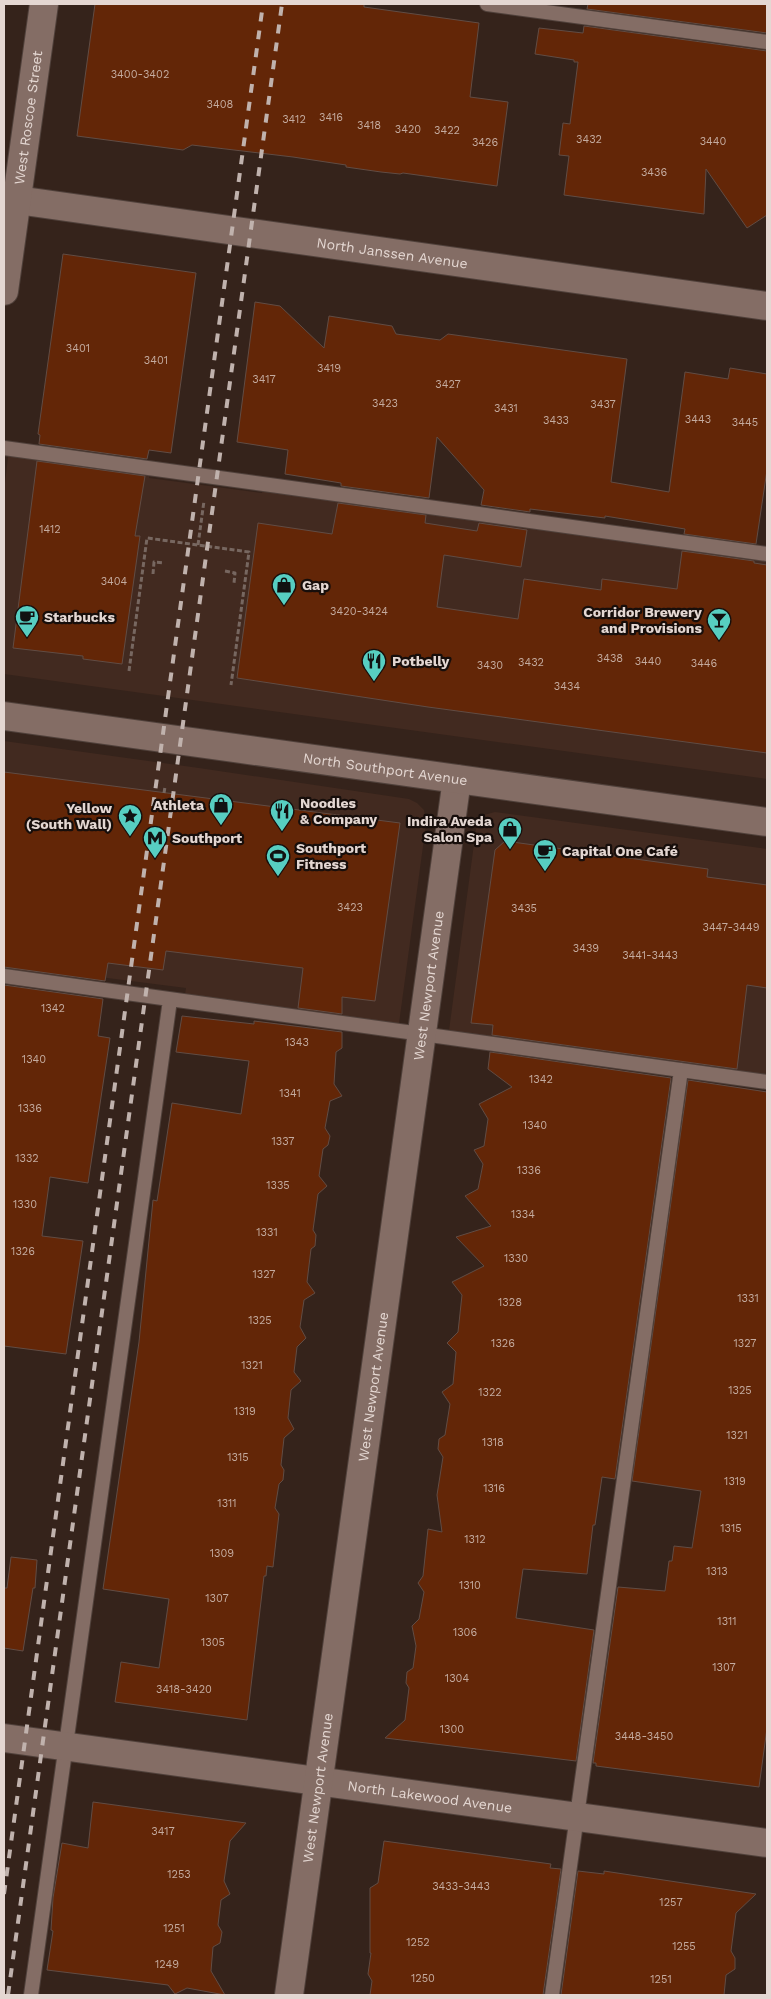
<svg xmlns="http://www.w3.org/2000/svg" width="771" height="1999" viewBox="0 0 771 1999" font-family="'Work Sans',sans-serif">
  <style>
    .built { fill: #422a20 }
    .building { fill: #632607; stroke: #614c44 }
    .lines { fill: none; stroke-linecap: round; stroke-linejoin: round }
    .lane-casing { stroke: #50413b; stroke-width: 16 }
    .street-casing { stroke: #50413b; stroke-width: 30 }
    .secondary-casing { stroke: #50413b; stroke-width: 30 }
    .path { stroke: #776760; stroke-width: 3; stroke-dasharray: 5 2.5; stroke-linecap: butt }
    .lane { stroke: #846d65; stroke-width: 14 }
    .street { stroke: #846d65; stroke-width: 28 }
    .secondary { stroke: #846d65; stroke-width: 28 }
    .rail { stroke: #c0b2ad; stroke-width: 4; stroke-dasharray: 9 9; stroke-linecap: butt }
    .labels { text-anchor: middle; stroke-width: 4.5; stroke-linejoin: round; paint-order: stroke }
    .number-label { font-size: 11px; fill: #c4ab9f }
    .street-label { font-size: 14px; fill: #e4d7d2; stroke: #170e0b }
    .poi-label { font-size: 14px; font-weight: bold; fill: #e4d7d2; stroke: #170e0b; text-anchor: start }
  </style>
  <rect width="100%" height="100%" fill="#35231b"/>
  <path class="built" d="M9 449 150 468 149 478 262 493 264 484 767 554V779L4 674V491Z
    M4 741 199 768 409 799 417 803 424 810 426 824 398 1031 184 1001 186 988 76 974 74 986 4 976Z
    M495 812 767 849V1082L448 1038 476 829 484 815Z"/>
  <path class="building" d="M95 4H364V7L479 23 470 97 508 102 497 186 403 173 400 174 381 172 346 167V165L293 157 192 145 183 150 77 136Z
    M588 4H767V33L587 9Z
    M584 26 767 51V215L747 228 706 169 704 214 564 195 569 156 559 155 563 123 570 124 578 62H574V60L535 54 539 28 583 33Z
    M63 254 196 273 171 453 149 450 147 459 39 444 40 435 38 434Z
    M255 302 280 306 324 348 329 316 392 326 396 334 440 340 448 334 627 359 611 482 669 492 685 372 728 379 730 368 767 374V470L756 544 684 534 685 529 605 516V518L530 509V512L481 505 484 490 437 437 429 498 341 486V483L285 474 288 450 237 442Z
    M37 461 145 476 135 536H140L122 664 83 659V656L13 648Z
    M338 503 426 515 425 523 477 531 479 523 527 530 521 567 444 555 437 607 518 619 524 579 601 590 602 579 677 589 682 551 754 561V563L767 565V753L428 707 237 678 258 523 332 534Z
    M4 772 400 823 375 1001 342 997V1014L298 1008 303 968 166 951 163 970 108 963 105 981 4 967Z
    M505 841 708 869 707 877 767 885V988L747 985 737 1069 492 1035 493 1025 471 1023 495 850Z
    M4 985 103 999 98 1036 110 1038 88 1183 50 1177 42 1236 83 1241 66 1354 4 1346Z
    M182 1016 254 1024V1021L342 1032V1048L336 1052 334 1084 342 1096 330 1101 325 1128 330 1136 328 1145 323 1149 319 1176 327 1186 318 1194 313 1230 316 1235 315 1246 311 1249 307 1282 315 1293 304 1300 300 1327 306 1338 297 1347 294 1372 301 1381 291 1390 288 1418 294 1429 284 1438 281 1465 284 1470 283 1480 279 1484 275 1508 279 1514 273 1567 267 1566 266 1576H264L247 1720 115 1702 121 1662 159 1668 169 1599 103 1589 139 1342 153 1200 157 1201 172 1103 241 1114 249 1061 176 1052Z
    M490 1052 671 1078 615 1479 602 1477 595 1525H593L587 1574 523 1569 516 1618 594 1630 576 1761 385 1738 405 1720 409 1688 406 1683 407 1672 413 1668 416 1646 412 1626 419 1619 424 1592 418 1583 423 1576 428 1529 442 1532 437 1495 443 1457 438 1449 439 1439 445 1435 450 1404 442 1392 453 1384 456 1352 447 1343 458 1332 462 1295 452 1282 484 1266 456 1237 491 1226 465 1196 478 1189 483 1164 474 1150 484 1146 488 1119 479 1104 512 1087 488 1069Z
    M688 1080 767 1092V1728L759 1787 596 1766V1763H593L618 1587 665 1591 669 1561H672L674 1546 692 1548 701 1491 632 1481Z
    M11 1557 37 1560 35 1588H33L23 1651 4 1648V1588H7Z
    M93 1802 246 1823 230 1841 224 1881 230 1894 221 1900 218 1925 222 1932 220 1943 213 1947 211 1971 225 1995 187 1988 175 1994 168 1985 47 1970 53 1931 51 1930 53 1898 62 1843 88 1848Z
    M384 1841 551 1864 550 1868 561 1869 543 1995H370L372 1981 368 1974 371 1953H370V1888L378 1883Z
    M578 1871 604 1874V1871L756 1894 736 1913 731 1951 735 1958V1969L726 1975 724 1995H561Z"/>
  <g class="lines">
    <g class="lane-casing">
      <path id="lane" d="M487 4 767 42
        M4 448 767 554
        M4 976 767 1082
        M31 1995 170 1000
        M552 1995 681 1070"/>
    </g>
    <g class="street-casing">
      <g id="street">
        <path id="s1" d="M17 200 767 306"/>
        <path id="s2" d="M4 291 44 4"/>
        <path id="s3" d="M4 1738 767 1843"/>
        <path id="s4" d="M289 1995 457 779"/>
      </g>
    </g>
    <g class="secondary-casing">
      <g id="secondary">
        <path id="s5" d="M4 716 767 822"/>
      </g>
    </g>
    <path class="path" d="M198 545 204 501
      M225 571 235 573 234 583
      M153 574 154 562 164 563
      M129 671 147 538 249 552 231 685
      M164 793 165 787"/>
    <use href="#lane" class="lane"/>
    <use href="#street" class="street"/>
    <use href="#secondary" class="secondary"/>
    <path class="rail" d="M4 1894 263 4
      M8 1995 282 4"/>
  </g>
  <defs>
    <g id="shop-pin" transform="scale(1.25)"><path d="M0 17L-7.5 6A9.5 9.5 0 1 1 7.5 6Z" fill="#57cec1" stroke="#170e0b"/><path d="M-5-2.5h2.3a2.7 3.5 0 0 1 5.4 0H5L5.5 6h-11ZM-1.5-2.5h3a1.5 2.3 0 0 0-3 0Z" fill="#111"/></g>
    <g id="cafe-pin" transform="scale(1.25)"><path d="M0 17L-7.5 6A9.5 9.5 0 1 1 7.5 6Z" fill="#57cec1" stroke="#170e0b"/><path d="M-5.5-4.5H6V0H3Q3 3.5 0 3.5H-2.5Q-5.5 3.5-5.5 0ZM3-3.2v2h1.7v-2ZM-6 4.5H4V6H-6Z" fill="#111"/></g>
    <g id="bar-pin" transform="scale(1.25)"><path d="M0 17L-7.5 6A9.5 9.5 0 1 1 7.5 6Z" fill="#57cec1" stroke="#170e0b"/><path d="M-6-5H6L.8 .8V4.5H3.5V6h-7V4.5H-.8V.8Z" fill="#111"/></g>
    <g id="restaurant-pin" transform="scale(1.25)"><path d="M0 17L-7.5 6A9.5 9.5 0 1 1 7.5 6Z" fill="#57cec1" stroke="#170e0b"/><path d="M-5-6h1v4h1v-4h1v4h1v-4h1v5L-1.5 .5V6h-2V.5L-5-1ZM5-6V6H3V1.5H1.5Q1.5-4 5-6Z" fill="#111"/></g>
    <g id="sight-pin" transform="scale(1.25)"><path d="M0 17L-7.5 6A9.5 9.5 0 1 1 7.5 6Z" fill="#57cec1" stroke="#170e0b"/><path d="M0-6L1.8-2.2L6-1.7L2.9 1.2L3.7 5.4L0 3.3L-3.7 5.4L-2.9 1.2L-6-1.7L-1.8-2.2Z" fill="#111"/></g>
    <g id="metro-pin" transform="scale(1.25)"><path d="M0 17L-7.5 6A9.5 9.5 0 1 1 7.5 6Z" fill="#57cec1" stroke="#170e0b"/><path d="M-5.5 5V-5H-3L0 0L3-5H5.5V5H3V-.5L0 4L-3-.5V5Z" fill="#111"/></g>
    <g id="stadium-pin" transform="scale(1.25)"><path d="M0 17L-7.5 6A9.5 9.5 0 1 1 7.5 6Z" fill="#57cec1" stroke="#170e0b"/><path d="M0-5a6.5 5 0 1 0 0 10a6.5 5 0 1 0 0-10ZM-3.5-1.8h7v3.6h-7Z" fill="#111"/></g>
  </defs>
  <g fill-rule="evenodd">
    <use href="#shop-pin" x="284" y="585"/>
    <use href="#cafe-pin" x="27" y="617"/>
    <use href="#bar-pin" x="719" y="620"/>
    <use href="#restaurant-pin" x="374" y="661"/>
    <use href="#shop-pin" x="221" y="805"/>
    <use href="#restaurant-pin" x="282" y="811"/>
    <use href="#sight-pin" x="130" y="816"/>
    <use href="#shop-pin" x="510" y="829"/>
    <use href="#metro-pin" x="155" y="838"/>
    <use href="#cafe-pin" x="545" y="851"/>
    <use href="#stadium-pin" x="278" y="856"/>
  </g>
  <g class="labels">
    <g class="number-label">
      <text x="140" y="78">3400-3402</text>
      <text x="220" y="108">3408</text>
      <text x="331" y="121">3416</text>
      <text x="294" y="123">3412</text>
      <text x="369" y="129">3418</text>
      <text x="408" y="133">3420</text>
      <text x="447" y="134">3422</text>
      <text x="589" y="143">3432</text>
      <text x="713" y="145">3440</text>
      <text x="485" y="146">3426</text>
      <text x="654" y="176">3436</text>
      <text x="78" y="352">3401</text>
      <text x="156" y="364">3401</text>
      <text x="329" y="372">3419</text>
      <text x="264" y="383">3417</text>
      <text x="448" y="388">3427</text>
      <text x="385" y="407">3423</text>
      <text x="603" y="408">3437</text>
      <text x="506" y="412">3431</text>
      <text x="698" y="423">3443</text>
      <text x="556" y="424">3433</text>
      <text x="745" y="426">3445</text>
      <text x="50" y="533">1412</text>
      <text x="114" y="585">3404</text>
      <text x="359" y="615">3420-3424</text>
      <text x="610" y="662">3438</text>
      <text x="648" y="665">3440</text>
      <text x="531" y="666">3432</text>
      <text x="704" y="667">3446</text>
      <text x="490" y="669">3430</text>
      <text x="567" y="690">3434</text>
      <text x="350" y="911">3423</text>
      <text x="524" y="912">3435</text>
      <text x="731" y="931">3447-3449</text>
      <text x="586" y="952">3439</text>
      <text x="650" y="959">3441-3443</text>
      <text x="53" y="1012">1342</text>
      <text x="297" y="1046">1343</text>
      <text x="34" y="1063">1340</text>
      <text x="541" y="1083">1342</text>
      <text x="290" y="1097">1341</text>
      <text x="30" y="1112">1336</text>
      <text x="535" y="1129">1340</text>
      <text x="283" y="1145">1337</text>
      <text x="27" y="1162">1332</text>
      <text x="529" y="1174">1336</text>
      <text x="278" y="1189">1335</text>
      <text x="25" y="1208">1330</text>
      <text x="523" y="1218">1334</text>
      <text x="267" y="1236">1331</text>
      <text x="23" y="1255">1326</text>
      <text x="516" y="1262">1330</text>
      <text x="264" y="1278">1327</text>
      <text x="748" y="1302">1331</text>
      <text x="510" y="1306">1328</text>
      <text x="260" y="1324">1325</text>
      <text x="503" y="1347">1326</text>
      <text x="745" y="1347">1327</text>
      <text x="252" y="1369">1321</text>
      <text x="740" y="1394">1325</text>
      <text x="490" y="1396">1322</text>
      <text x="245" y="1415">1319</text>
      <text x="737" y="1439">1321</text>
      <text x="493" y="1446">1318</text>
      <text x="238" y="1461">1315</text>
      <text x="735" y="1485">1319</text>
      <text x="494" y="1492">1316</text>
      <text x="227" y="1507">1311</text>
      <text x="731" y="1532">1315</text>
      <text x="475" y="1543">1312</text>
      <text x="222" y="1557">1309</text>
      <text x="717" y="1575">1313</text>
      <text x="470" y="1589">1310</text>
      <text x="217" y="1602">1307</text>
      <text x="727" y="1625">1311</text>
      <text x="465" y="1636">1306</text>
      <text x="213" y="1646">1305</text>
      <text x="724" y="1671">1307</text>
      <text x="457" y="1682">1304</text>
      <text x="184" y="1693">3418-3420</text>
      <text x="452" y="1733">1300</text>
      <text x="644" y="1740">3448-3450</text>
      <text x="163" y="1835">3417</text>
      <text x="179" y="1878">1253</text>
      <text x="461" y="1890">3433-3443</text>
      <text x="671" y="1906">1257</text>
      <text x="174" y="1932">1251</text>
      <text x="418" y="1946">1252</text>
      <text x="684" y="1950">1255</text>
      <text x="167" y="1968">1249</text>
      <text x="423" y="1982">1250</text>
      <text x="661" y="1983">1251</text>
    </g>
    <g class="street-label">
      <text dy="5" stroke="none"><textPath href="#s2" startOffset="175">West Roscoe Street</textPath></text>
      <text dy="5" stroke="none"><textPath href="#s1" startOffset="379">North Janssen Avenue</textPath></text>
      <text dy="5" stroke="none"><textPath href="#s5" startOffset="385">North Southport Avenue</textPath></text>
      <text dy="5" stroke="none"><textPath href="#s4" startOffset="1019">West Newport Avenue</textPath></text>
      <text dy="5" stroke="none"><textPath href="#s4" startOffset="614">West Newport Avenue</textPath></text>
      <text dy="5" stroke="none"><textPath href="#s4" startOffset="209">West Newport Avenue</textPath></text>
      <text dy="5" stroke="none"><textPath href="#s3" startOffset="430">North Lakewood Avenue</textPath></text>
    </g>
    <g class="poi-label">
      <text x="302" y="590">Gap</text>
      <text x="702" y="617" text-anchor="end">Corridor Brewery<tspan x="702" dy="16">and Provisions</tspan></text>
      <text x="44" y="622">Starbucks</text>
      <text x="392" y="666">Potbelly</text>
      <text x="300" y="808">Noodles<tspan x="300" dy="16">&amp; Company</tspan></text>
      <text x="204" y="810" text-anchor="end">Athleta</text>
      <text x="112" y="813" text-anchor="end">Yellow<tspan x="112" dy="16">(South Wall)</tspan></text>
      <text x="492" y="826" text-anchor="end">Indira Aveda<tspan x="492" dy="16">Salon Spa</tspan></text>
      <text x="172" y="843">Southport</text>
      <text x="296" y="853">Southport<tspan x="296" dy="16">Fitness</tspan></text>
      <text x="562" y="856">Capital One Café</text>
    </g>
  </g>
  <rect width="771" height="1999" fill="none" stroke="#e4d7d2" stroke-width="10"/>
</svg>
